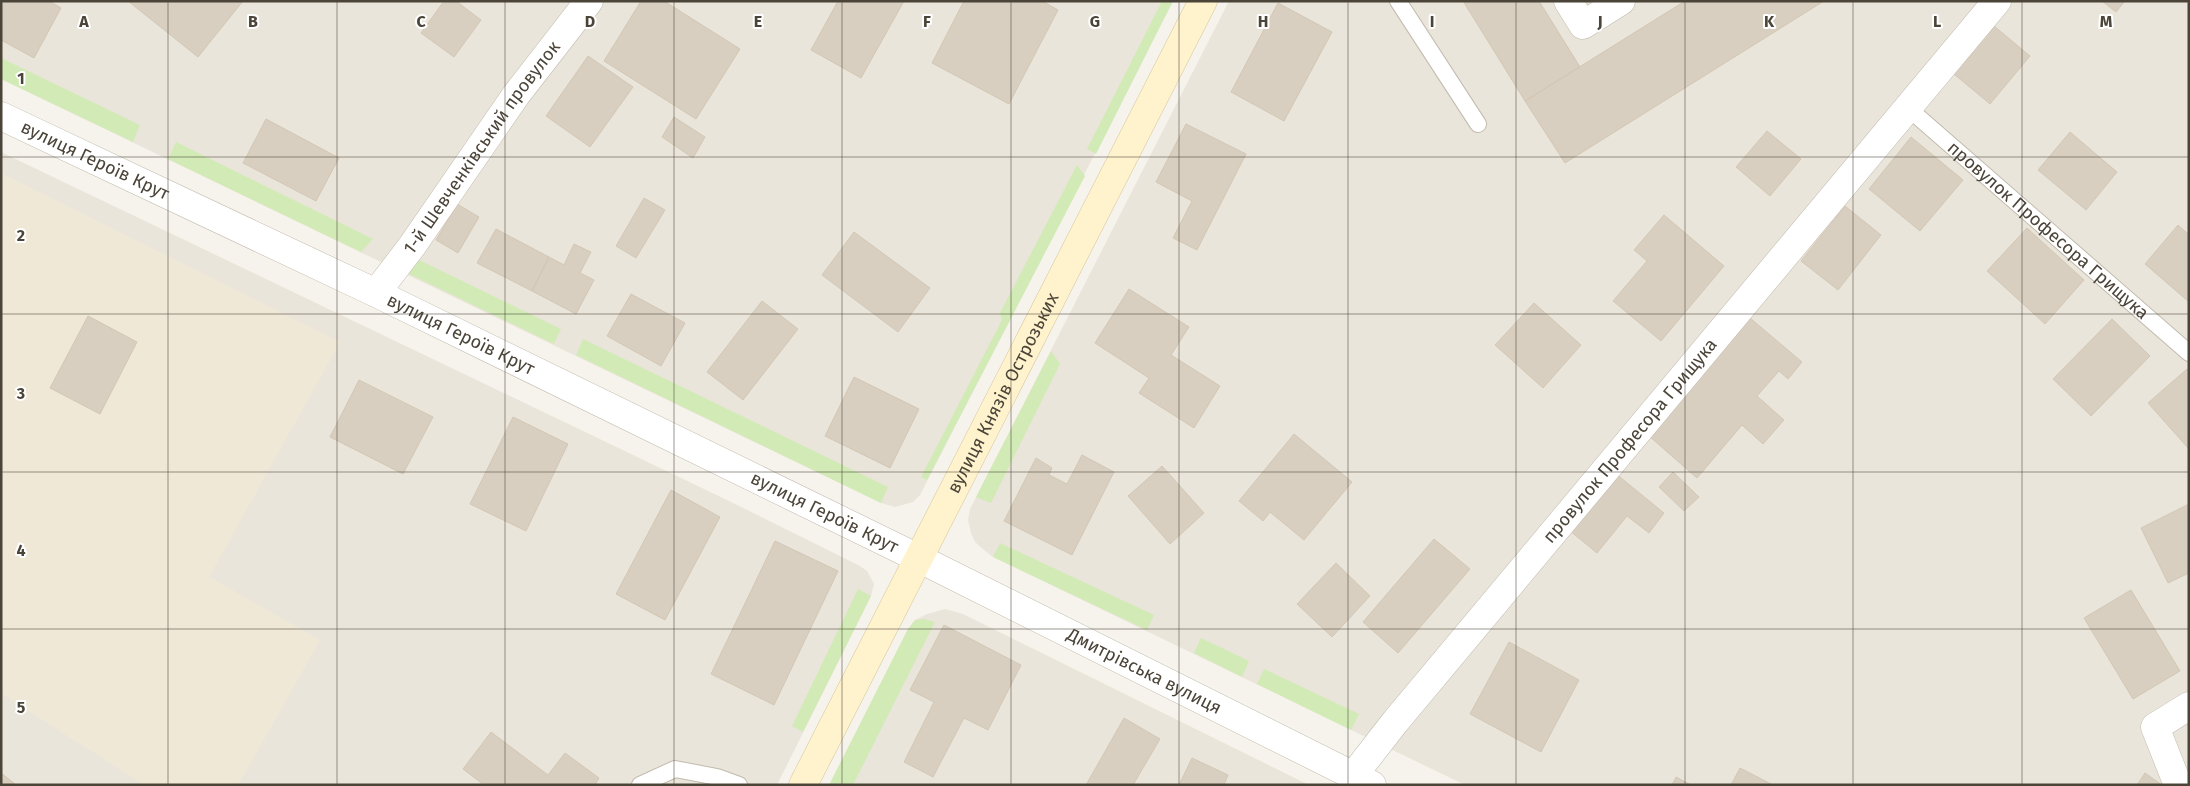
<svg xmlns="http://www.w3.org/2000/svg" width="2190" height="786" viewBox="0 0 2190 786" font-family="'Fira Sans',sans-serif">
  <style>
    .residential { fill: #eae5da }
    .education { fill: #efe8d6 }
    .green { fill: #d2eab5 }
    .building { fill: #d8cfc1; stroke: #d3c7b4 }
    .lines { fill: none; stroke-linecap: round; stroke-linejoin: round }
    .lane-casing { stroke: #c2bbae; stroke-width: 18 }
    .street-casing { stroke: #c2bbae; stroke-width: 29 }
    .secondary-casing { stroke: #d6c79b; stroke-width: 29 }
    .lane { stroke: #fff; stroke-width: 16 }
    .street { stroke: #fff; stroke-width: 28 }
    .secondary { stroke: #fff3cd; stroke-width: 28 }
    .grid { fill: none; stroke: #4b4439; stroke-width: 1; stroke-opacity: 0.55 }
    .labels { text-anchor: middle; stroke-width: 4; stroke-linejoin: round; paint-order: stroke }
    .street-label { font-size: 18px; fill: #4b4439; stroke: #fff }
    .grid-label { font-size: 16px; text-anchor: middle; font-weight: bold; fill: #4b4439; stroke: #fff; stroke-width: 4; stroke-linejoin: round; paint-order: stroke }
  </style>
  <rect width="100%" height="100%" fill="#f6f3ec"/>
  <path class="residential" d="M1 1H1173L920 495 913 502 895 507 881 503 1 79Z
    M1229 1H2189V785H1465L993 557 984 550 975 542 971 533 968 520 970 509Z
    M1 152 727 500 860 566 867 571 874 584 871 596 777 785H1Z
    M945 609 963 614 1309 785H830L908 629 915 620 927 614Z"/>
  <path class="education" d="M1 173 340 342 209 577 320 640 238 785H144L1 693Z"/>
  <path class="green" d="M1162 1H1173L1096 154 1087 149Z
    M1 58 140 125 133 142 1 79Z
    M176 142 373 239 361 252 168 159Z
    M1077 165 1085 176 927 480 921 477 1002 320 1000 313Z
    M411 256 561 329 554 344 405 272Z
    M583 339 888 487 881 503 576 355Z
    M1051 351 1060 364 991 503 976 497Z
    M1000 543 1154 615 1147 630 993 557Z
    M858 589 871 596 803 732 792 726Z
    M925 619 935 622 853 785H829L908 629 915 620Z
    M1201 638 1249 661 1242 677 1194 653Z
    M1264 669 1359 714 1351 730 1257 684Z"/>
  <path class="building" d="M1 1H49L61 8 34 58 1 40Z
    M128 1H243L198 57Z
    M444 1H456L481 20 454 57 421 33Z
    M641 1H664L740 49 696 119 604 61Z
    M838 1H904L861 78 811 50Z
    M964 1H1042L1058 10 1009 104 932 63Z
    M1463 1H1539L1580 67 1525 101Z
    M1685 1H1824L1565 163 1525 101Z
    M2102 1H2125L2116 12Z
    M1278 3 1332 32 1284 121 1231 92Z
    M1994 26 2030 56 1990 104 1954 74Z
    M588 56 633 87 590 147 546 116Z
    M674 117 705 137 693 158 662 137Z
    M266 119 339 158 316 201 243 163Z
    M1186 124 1246 154 1197 250 1173 238 1192 201 1156 182Z
    M1767 131 1801 159 1770 196 1736 167Z
    M2070 132 2117 172 2086 210 2038 170Z
    M1911 137 1963 180 1920 231 1869 189Z
    M644 198 665 210 636 258 616 246Z
    M457 204 479 217 458 253 436 240Z
    M1845 206 1881 235 1838 290 1801 261Z
    M1664 215 1724 266 1661 341 1613 301 1647 261 1634 250Z
    M2178 225 2189 235V302L2145 264Z
    M2027 228 2084 280 2045 324 1987 271Z
    M496 229 549 257 532 291 477 263Z
    M854 232 930 288 898 332 822 275Z
    M574 244 591 252 580 273 594 280 576 314 532 291 549 257 564 265Z
    M1129 289 1189 327 1171 355 1220 386 1194 428 1139 393 1149 378 1095 343Z
    M631 294 685 323 661 366 607 336Z
    M762 301 798 329 743 400 707 372Z
    M1534 303 1581 345 1543 388 1495 345Z
    M88 316 137 342 100 414 50 388Z
    M1750 318 1802 362 1788 379 1779 371 1757 396 1784 420 1763 444 1742 425 1697 478 1649 436Z
    M2112 319 2150 356 2091 416 2053 379Z
    M2187 369 2189 371V449L2148 403Z
    M854 377 919 409 890 468 825 436Z
    M359 380 433 417 403 474 330 437Z
    M513 417 568 444 526 531 470 504Z
    M1294 434 1352 482 1304 540 1270 512 1263 521 1239 501Z
    M1082 455 1114 472 1072 555 1004 521 1036 458 1052 468 1049 475 1067 484Z
    M1162 466 1204 513 1170 544 1128 496Z
    M1673 472 1699 497 1684 511 1659 487Z
    M1615 473 1664 513 1649 533 1627 516 1597 553 1569 530Z
    M671 490 720 517 665 620 616 594Z
    M2189 504V573L2168 583 2141 528Z
    M1434 539 1470 569 1398 653 1363 622Z
    M775 541 838 571 774 705 711 674Z
    M1336 563 1370 596 1332 637 1297 604Z
    M2131 590 2180 671 2133 699 2084 618Z
    M944 625 1021 665 988 730 964 718 933 777 904 762 934 702 910 690Z
    M1509 642 1579 680 1541 752 1470 714Z
    M1124 718 1160 739 1133 785H1086Z
    M491 732 548 775 565 753 599 778 595 785H484L463 769Z
    M1192 758 1228 775 1224 785H1179Z
    M1740 768 1773 785H1731Z
    M1 773 15 784 14 785H1Z
    M2145 773 2162 785H2137Z
    M1676 777 1691 785H1672Z"/>
  <g class="lines">
    <g class="lane-casing">
      <g id="lane">
        <path d="M1398 1 1478 124"/>
        <path id="s1" d="M1908 108 2189 353"/>
        <path d="M640 785 675 769 717 777 739 785"/>
      </g>
    </g>
    <g class="street-casing">
      <g id="street">
        <path d="M1568 1 1583 25 1621 1"/>
        <path id="s2" d="M1 116 376 293 918 558 1372 785"/>
        <path id="s3" d="M376 293 412 246 516 95 589 1"/>
        <path id="s4" d="M1353 776 1395 722 1997 1"/>
        <path d="M2178 785 2155 727 2189 706"/>
      </g>
    </g>
    <g class="secondary-casing">
      <g id="secondary">
        <path id="s5" d="M803 785 1203 1"/>
      </g>
    </g>
    <use href="#lane" class="lane"/>
    <use href="#street" class="street"/>
    <use href="#secondary" class="secondary"/>
  </g>
  <path class="grid" d="M168 1V785M337 1V785M505 1V785M674 1V785M842 1V785M1011 1V785M1179 1V785M1348 1V785M1516 1V785M1685 1V785M1853 1V785M2022 1V785M1 157H2189M1 314H2189M1 472H2189M1 629H2189"/>
  <g class="labels">
    <g class="street-label">
      <text dy="6" stroke="none"><textPath href="#s3" startOffset="180">1-й Шевченківський провулок</textPath></text>
      <text dy="6" stroke="none"><textPath href="#s2" startOffset="104">вулиця Героїв Крут</textPath></text>
      <text dy="6" stroke="none"><textPath href="#s1" startOffset="186">провулок Професора Грищука</textPath></text>
      <text dy="6" stroke="none"><textPath href="#s2" startOffset="509">вулиця Героїв Крут</textPath></text>
      <text dy="6" stroke="none"><textPath href="#s5" startOffset="440">вулиця Князів Острозьких</textPath></text>
      <text dy="6" stroke="none"><textPath href="#s4" startOffset="435">провулок Професора Грищука</textPath></text>
      <text dy="6" stroke="none"><textPath href="#s2" startOffset="914">вулиця Героїв Крут</textPath></text>
      <text dy="6" stroke="none"><textPath href="#s2" startOffset="1271">Дмитрівська вулиця</textPath></text>
    </g>
  </g>
  <g class="grid-label">
    <text x="84" y="27">A</text>
    <text x="253" y="27">B</text>
    <text x="421" y="27">C</text>
    <text x="590" y="27">D</text>
    <text x="758" y="27">E</text>
    <text x="927" y="27">F</text>
    <text x="1095" y="27">G</text>
    <text x="1263" y="27">H</text>
    <text x="1432" y="27">I</text>
    <text x="1600" y="27">J</text>
    <text x="1769" y="27">K</text>
    <text x="1937" y="27">L</text>
    <text x="2106" y="27">M</text>
    <text x="21" y="84">1</text>
    <text x="21" y="241">2</text>
    <text x="21" y="399">3</text>
    <text x="21" y="556">4</text>
    <text x="21" y="713">5</text>
  </g>
  <rect width="2190" height="786" fill="none" stroke="#4b4439" stroke-width="5"/>
</svg>
